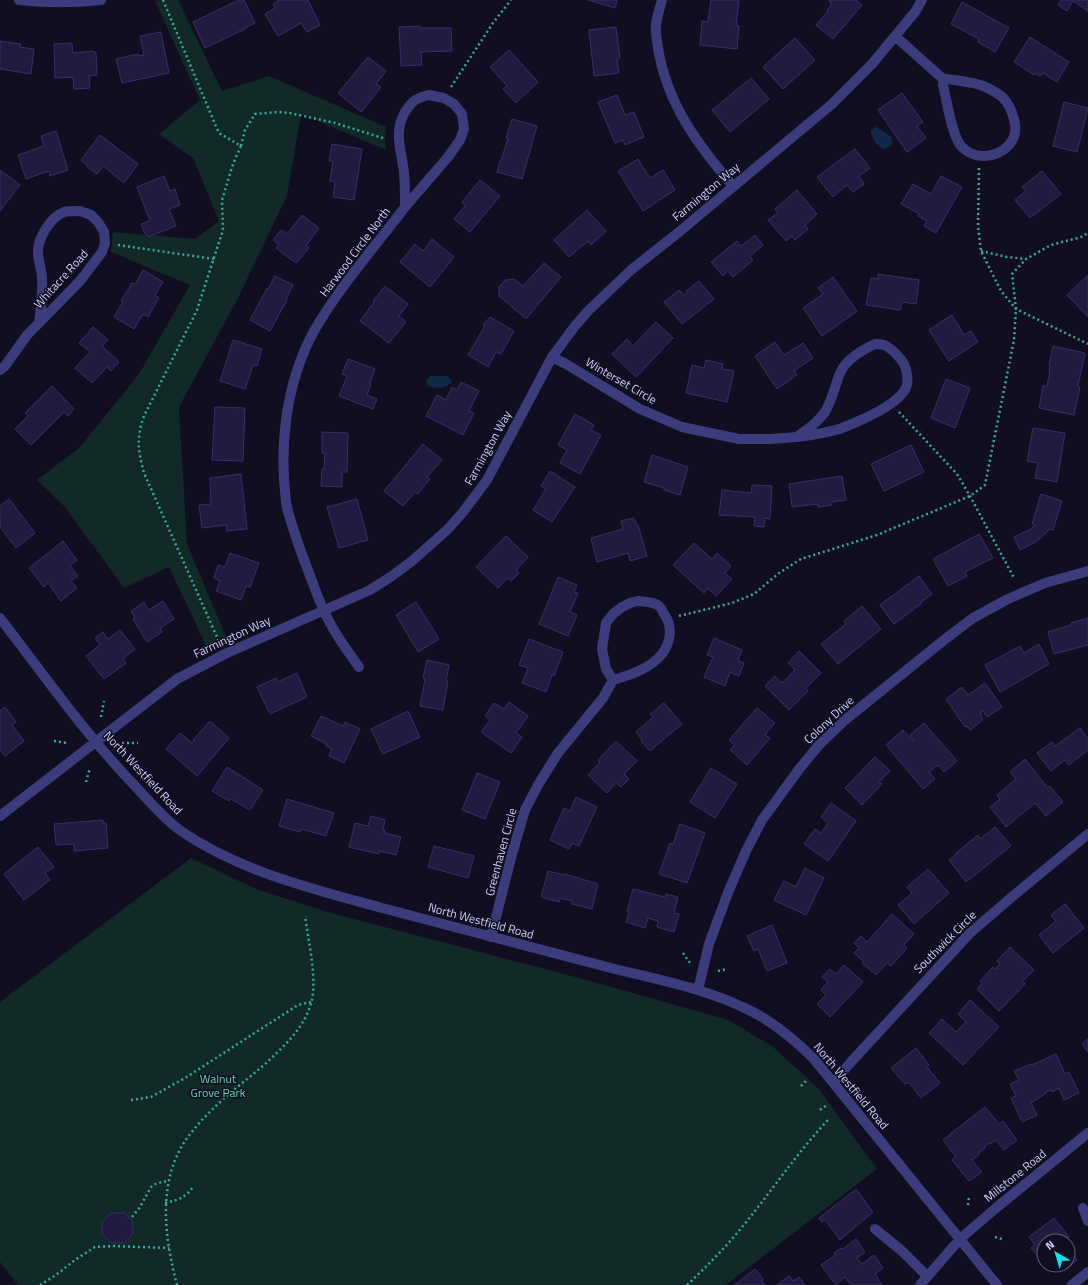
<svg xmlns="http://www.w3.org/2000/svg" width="1088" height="1285" viewBox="0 0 1088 1285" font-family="'Titillium Web',sans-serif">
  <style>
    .green { fill: #112927 }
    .water { fill: #112846 }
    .building { fill: #211b40; stroke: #382f6a }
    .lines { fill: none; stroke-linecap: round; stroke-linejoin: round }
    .path { stroke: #35ab9e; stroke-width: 2.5; stroke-dasharray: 2 3; stroke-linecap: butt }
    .street { stroke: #3c3c7c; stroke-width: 10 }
    .labels { text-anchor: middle; stroke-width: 3; stroke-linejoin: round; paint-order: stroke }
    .street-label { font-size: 12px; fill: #d2cffc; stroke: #100e20 }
    .park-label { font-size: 12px; fill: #60d8b4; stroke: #100e20 }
  </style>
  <rect width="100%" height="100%" fill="#100e20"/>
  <path class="green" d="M160 0H178L222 91 269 76 386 127 385 139 386 150 301 114 287 196 237 300 179 407 187 544 227 639 207 648 169 567 124 588 64 506 37 480 79 448 139 374 190 285 111 252 113 232 195 239 219 221 193 158 159 134 200 100 155 1Z
    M191 858 256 889 331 913 587 980 728 1020 772 1046 819 1089 877 1169 726 1285H18L0 1262V1002Z"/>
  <path class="water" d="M875 127C878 127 891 136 892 138V145C885 151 881 149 876 143 872 137 867 131 875 127Z
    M431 376H447L450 379 452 380 451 384H449C445 389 433 389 427 385 426 381 427 378 431 376Z"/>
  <path class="building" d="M239 0H244L255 23 245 28V29L205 48 193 22Z
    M279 0H308L320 25 307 32 301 23 278 36 265 14 275 8 273 4Z
    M588 0H617L615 8Z
    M711 0H739L736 25 739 26 737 49 700 45 702 21 708 22Z
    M830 0H856L862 5 833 39 816 25 828 11 827 10 832 4 829 2Z
    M1061 0H1088V11L1073 1 1067 11 1058 5Z
    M962 2 1009 28 995 52 978 42 979 39 951 24Z
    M420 26V28H451L452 51 421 52 422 65 401 66 399 27Z
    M616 27 620 58 617 59 619 73 594 76 589 30Z
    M161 32 169 73 122 83 116 59 138 54V56L144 55 140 36Z
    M1030 37 1069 62 1057 82 1043 73 1040 76 1035 73 1034 75 1014 62Z
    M795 38 815 60 783 89 763 67Z
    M0 41 21 44 20 47 34 49 31 74 0 69Z
    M72 43 73 53 93 51V52H96L97 75 89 76 90 88 74 89 73 77 55 78 54 44Z
    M509 50 538 82 516 103 503 89 507 86 490 67Z
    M368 57 386 71 376 84 381 87 361 112 338 93Z
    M751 78 769 99 730 132 712 110Z
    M902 93 923 122 917 126 926 138 907 152 878 110Z
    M617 95 625 115 634 112 644 137 625 145 623 140 615 143 598 102Z
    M1064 102 1088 108 1077 152 1053 146Z
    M512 119 537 126 522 179 497 172 500 161H501L508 138H506Z
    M56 131 68 170 50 176 49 171 26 179 18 155 44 146 41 136Z
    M100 135 138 164 124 183 103 166 97 174 86 166 87 165 81 160Z
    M332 144 362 149 354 200 333 197 335 182 330 181 333 161H329Z
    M855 149 870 168 859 176 864 184 853 192 847 185 833 197 817 177Z
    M638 159 650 178 663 170 675 190 643 211 618 171Z
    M0 170 20 185 0 211Z
    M1042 171 1061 194 1030 218 1015 200 1026 191 1022 187Z
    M164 176 170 191 175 189 180 205 169 209 176 226 148 237 146 233 145 234 141 224 150 221 137 187Z
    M941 176 962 187 936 233 924 226 927 221 918 216 919 214 901 204 913 184 931 194Z
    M480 180 500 196 470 232 454 219 465 206 462 202Z
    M797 190 817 214 805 225 808 229 795 240 792 236 786 241 768 220 778 213 775 209Z
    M587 210 606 231 591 245 588 241 569 257 554 240Z
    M302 215 319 228 306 246 309 248 296 263 276 248 279 244 273 240 281 230 287 234Z
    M755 235 763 245 750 256 753 260 733 277 728 271 723 276 711 262 737 241 741 246Z
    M432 239 454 257 430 287 400 262 415 244 423 251Z
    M544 263 561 277 526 319 499 296V287L505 280 514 279 523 286Z
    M143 270 163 282 155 295 159 298 148 317 143 314 134 329 114 317 123 302 121 301 132 283 135 284Z
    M878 274 919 280 916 304 902 302 900 310 866 305 871 278 878 279Z
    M1088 275V317L1067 295Z
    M275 276 293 285 286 299 287 300 270 331 250 320 267 288 268 289Z
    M833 277 857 311 822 336 803 308 823 294 818 288Z
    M699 281 714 299 682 324 664 302 679 290 684 295 687 292 686 291Z
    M385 286 408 304 399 316 406 322 389 343 360 321 374 302 373 301Z
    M952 315 964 335 971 331 978 342 949 361 929 330Z
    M490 317 514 331 501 354 496 352 488 367 468 355 485 326 483 325Z
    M656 322 673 338 636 377 612 354 627 339 633 346Z
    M93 327 108 340 102 346 119 362 111 371 107 367 92 383 75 368 90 352 79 343Z
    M233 340 262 349 257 366 253 365 245 389 220 381Z
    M775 342 784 355 803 343 813 358 794 371 797 375 777 389 755 356Z
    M1053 346 1085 353 1078 386 1080 387 1074 415 1039 408 1043 386H1047L1050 372H1049L1050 366 1049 365Z
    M348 359 375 369 370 383 371 384 367 395 377 399 373 409 339 396 347 376 342 374Z
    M706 360 723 364 722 369 734 371 727 402 686 393 692 365 704 368Z
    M946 379 970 388 955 428 931 418Z
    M461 382 479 391 469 411 474 413 463 435 426 416 437 395 446 400 452 387 457 390Z
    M52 386 74 409 68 416 64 412 31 445 15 429 28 416 25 413Z
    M215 407 245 408 243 461 212 460Z
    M575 414 594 425 591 430 601 435 580 474 560 463 567 450 558 445Z
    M1033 428 1065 433 1057 482 1035 478 1038 463 1027 461Z
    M322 432 348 433 347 472H342V487L321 486 322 469H324L325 453H322Z
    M423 444 442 460 427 477 430 479 418 494 415 492 403 506 384 491Z
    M911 445 924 472 884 491 871 464Z
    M652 455 688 467 680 495 664 490V488L644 482Z
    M550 471 575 487 552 522 533 510 546 489 541 486Z
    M241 474 247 529 227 531 226 525 202 528 199 505 211 504 210 478Z
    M842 476 846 500 832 502V505L818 507V504L792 507 789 484Z
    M752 485 772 486 770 519 765 518 764 527 754 526 755 517 719 515 722 490 751 493Z
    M1041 494 1062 501 1053 530 1050 529 1037 541 1020 550 1014 537 1031 529 1035 525 1032 524Z
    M9 499 35 533 16 548 0 527V506Z
    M357 499 368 540 339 548 327 507Z
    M634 518 637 526 638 525 647 556 630 561 628 553 597 562 591 538 623 529 621 521Z
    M979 534 993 558 965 572 967 576 948 586 933 559Z
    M506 536 528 557 516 570 519 573 511 581 508 578 498 588 476 567Z
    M63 541 77 560 70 566 78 576 71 581 77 588 61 601 48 583 44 587 29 568Z
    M694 543 712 559 717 553 731 566 725 573 732 579 716 596 708 588 704 593 673 565Z
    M230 553 259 563 250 587 246 586 241 600 216 591 220 581 214 578 218 565 225 567Z
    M919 576 932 594 920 603 921 604 894 624 880 605Z
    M558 577 577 585 574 592 578 593 570 612 577 615 568 636 539 624Z
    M163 601 174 619 160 628 162 632 147 642 133 619 135 618 131 611 144 602 149 610Z
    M416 602 439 639 418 652 396 615Z
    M862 606 881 629 838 664 821 644 846 624 844 621Z
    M1088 618V645L1054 654 1048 632 1071 625V623Z
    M120 630 135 649 123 659 126 663 104 679 86 656 100 645 95 638 103 632 108 639Z
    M714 638 742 650 738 661 744 663 739 676 730 672 725 686 704 677 713 657 707 655Z
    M529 639 563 652 554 676 552 675 546 692 522 683 528 668 519 665Z
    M1039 644 1049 664 1000 692 985 665 1020 646 1024 653Z
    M799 651 821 673 806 688 808 691 789 710 765 686 775 676 782 683 795 670 788 663Z
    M427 660 449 665 446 681H448L443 710 420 706 425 679 423 678Z
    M297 673 307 697 270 714 257 687 276 678 278 682Z
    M985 683 1002 707 987 717 983 711 980 713 982 715 981 717 983 720 970 730 967 726 965 727 946 699 962 687 968 695Z
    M509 702 528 716 516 733 522 737 511 753 481 732 490 720 485 716 494 703 504 709Z
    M664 703 682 724 650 751 641 741 642 740 636 732 653 717 650 714Z
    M5 707 16 722 12 725 24 741 5 756 0 750V711Z
    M757 708 775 723 765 735 770 738 747 765 730 750 735 745 729 740Z
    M408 711 420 737 383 754 371 729Z
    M321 716 343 726 345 722 360 729 344 763 329 756 332 749 326 746 327 744 311 736Z
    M210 721 229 738 197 776 166 749 180 733 192 743 194 740H193Z
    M924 723 957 761 944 772 938 765 929 772 935 779 923 789 886 745 903 730 913 741 914 740 910 735Z
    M1080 728 1088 739V750L1069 765 1065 760 1051 771 1037 753 1052 742 1055 746Z
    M616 741 637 761 624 774 629 779 621 787 616 783 607 793 588 775 600 762 598 760Z
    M875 757 890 771 879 782 882 784 862 805 845 788Z
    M1025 759 1048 788 1050 786 1063 802 1046 816 1035 803 1006 827 990 807 1000 799 997 795 1016 779 1010 772Z
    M227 767 263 790 250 810 231 799 229 801 212 791Z
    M711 768 737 784 715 818 690 802Z
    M477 773 500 782 485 819 462 810Z
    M576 797 597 807 579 846 572 843 569 849 550 840 564 808 570 811Z
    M287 799 334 813 326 836 301 829 300 832 279 826Z
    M831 803 856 821 828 861 804 844 815 829 821 833 828 823 821 817Z
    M371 816 385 820 383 830H385L384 833 401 837 396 855 379 851V854L349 847 355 823 368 826Z
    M103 820V823H106L108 848 74 851V844L56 845 54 824Z
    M680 824 705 833 687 883 659 874 670 843 673 844Z
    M995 827 1011 846 966 882 949 860 957 854 956 853 978 835 980 839Z
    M434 846 474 856 468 878 428 867Z
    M38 847 54 867 45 873 50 880 24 900 4 874Z
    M805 868 824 878 806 915 774 900 784 881 796 887Z
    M928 869 949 893 914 924 898 905 912 893 907 887Z
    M548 871 565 875V874L598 884 592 909 572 904V901L560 898 559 902 541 897Z
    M633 889 665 897 666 894 678 897 674 913 679 914 674 932 657 927 658 921 648 918 645 928 626 922 629 912 627 911Z
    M1065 904 1084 928 1053 953 1039 935 1056 921 1051 915Z
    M892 914 914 934 904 945 907 948 891 966 887 963 876 975 862 963 863 961 854 953 859 948 854 943 861 936 867 942Z
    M772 925 787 963 767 971 758 949 754 951 747 936Z
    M1010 947 1034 970 1023 981 1025 984 999 1011 977 989 982 983 980 981 993 967 995 969 1000 964 997 961Z
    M844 965 863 982 830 1017 817 1004 826 995 821 990 828 982 822 977 830 969 836 974Z
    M970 1000 999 1027 963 1065 929 1033 942 1019 956 1032 966 1022 958 1014Z
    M1088 1039V1052L1082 1044Z
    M916 1048 929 1065 927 1067 940 1083 921 1098 908 1082 905 1084 891 1068Z
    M1056 1054 1065 1074 1069 1072 1079 1093 1064 1100 1059 1088 1052 1092 1051 1090 1045 1093V1094L1031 1103 1037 1115 1022 1122 1011 1098 1016 1096 1010 1084 1019 1080 1014 1071 1031 1064 1032 1065Z
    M985 1107 999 1124 1003 1121 1017 1140 1004 1150 996 1140 990 1144 989 1143 984 1147 985 1148 978 1154 979 1155 972 1160 982 1172 969 1181 952 1160 956 1157 943 1140 950 1135V1134Z
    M856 1189 873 1212 840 1240 825 1220 822 1222 819 1218Z
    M111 1213H125L133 1222V1234L124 1243H111L102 1234V1222Z
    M1054 1218 1069 1237 1065 1241H1044V1263L1031 1248 1035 1245 1029 1237Z
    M856 1239 865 1252 857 1258 862 1264 874 1255 883 1268 875 1274 882 1285H851L845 1277 836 1285 821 1265 835 1255 834 1253 841 1248 843 1249Z
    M1068 1249 1077 1260 1065 1270 1061 1265H1068Z
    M755 1269 763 1279 762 1281 765 1285H734Z
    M789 1276 793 1281 799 1277 805 1285H777Z"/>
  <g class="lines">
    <path class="path" d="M163 0 215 124 219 133 241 146 233 164 222 200 223 230 197 310 144 416C136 439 138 450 144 473L217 637
      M451 87 493 23 511 0
      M241 146 245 130 255 114 279 112 290 113 335 123 386 139
      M979 168 978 226 981 251 1001 291 1016 309 1088 344
      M118 245 214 259
      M981 251 1007 257 1026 259
      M899 412 957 474 970 496 1014 578
      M679 616 732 603 754 594 779 573 801 559 877 535 970 496 985 485 1014 340 1016 309 1012 274 1026 259 1051 245 1081 237 1088 233
      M101 717 104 701
      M54 741 68 743
      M122 743H138
      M86 782 90 768
      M683 953 690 963
      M718 971 727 969
      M801 1086 807 1080
      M131 1100 151 1097 185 1078 298 1005 311 1002
      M820 1110 827 1105
      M165 1203C179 1200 186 1197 194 1186
      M968 1205 969 1197
      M132 1217 140 1207 151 1187 157 1183 168 1181
      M995 1237 1002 1239
      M40 1285 56 1275 75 1260 95 1247 113 1246 169 1248
      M177 1285C164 1236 156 1176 191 1133 211 1107 239 1086 264 1065 283 1047 304 1029 311 1003 318 981 308 939 305 916
      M687 1285C705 1268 722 1251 738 1232 769 1195 795 1155 828 1120"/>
    <path class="street" d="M19 0C47 3 73 3 101 0
      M662 0C660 8 657 16 656 24 655 32 657 40 658 48 667 104 698 145 733 186
      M895 36 942 78
      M942 78C950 80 958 80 966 82 976 83 987 87 995 92 1003 96 1009 104 1012 113 1015 121 1017 131 1013 139 1003 158 975 162 961 146 951 134 947 100 943 85L944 79Z
      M429 95 444 98 454 104 462 114 464 129 460 140 448 157 405 207C405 195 405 184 404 173 402 152 393 132 405 112 412 101 416 98 429 95Z
      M80 211 91 215 98 222 104 232 105 243 102 252 80 281 39 323C41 308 43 294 42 279 42 270 38 261 38 252 38 237 51 217 64 212 69 211 75 211 80 211Z
      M875 344C878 344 881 344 884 345 891 348 900 357 904 364 907 370 909 381 906 388 897 406 860 421 842 428 828 433 812 435 797 437 808 429 817 423 825 412 833 399 835 384 841 371 848 358 862 350 875 344Z
      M552 357 566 364 640 409 682 427 739 439H770L797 437
      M0 370 5 366 27 335 39 323
      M638 601C645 602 653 601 659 606 661 608 663 611 664 614 673 626 671 642 662 654 650 669 630 675 613 680L606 669 602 649 606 623 613 614 622 607 630 603Z
      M0 618C44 675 86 735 136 787 150 802 164 819 181 831 241 872 313 889 382 908 458 928 535 948 611 968 659 980 709 989 753 1012 776 1024 796 1041 814 1059L997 1285
      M359 667C346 649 333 631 324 611 316 594 311 577 304 560 298 543 289 519 286 502 279 445 286 382 314 331 340 286 374 248 405 207
      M0 816 177 679 227 653 370 590 392 576 412 561 447 530 463 512 487 480 552 357 575 326 588 311 631 270 679 232 832 104 872 64 915 12 922 0
      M491 937 512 854 525 810 538 785 558 753 603 698 613 680
      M698 990 709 944 729 890 746 851 762 820 800 768 819 745 845 720 944 640 973 618 1008 599 1045 583 1088 571
      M834 1082 851 1062 970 933 1013 896 1088 834
      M1083 1208 1088 1221
      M875 1229 902 1251 927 1276
      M920 1285 960 1239 996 1208 1088 1133
      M1072 1285 1088 1272"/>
  </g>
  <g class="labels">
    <g class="street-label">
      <text transform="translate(706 192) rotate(-40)" y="4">Farmington Way</text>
      <text transform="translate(355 252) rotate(-53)" y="4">Harwood Circle North</text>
      <text transform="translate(61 279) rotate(-48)" y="4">Whitacre Road</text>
      <text transform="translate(621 381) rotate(30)" y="4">Winterset Circle</text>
      <text transform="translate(488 448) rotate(-61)" y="4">Farmington Way</text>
      <text transform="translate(232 637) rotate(-25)" y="4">Farmington Way</text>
      <text transform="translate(829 720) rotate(-43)" y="4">Colony Drive</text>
      <text transform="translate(143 773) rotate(47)" y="4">North Westfield Road</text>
      <text transform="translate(501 852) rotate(-75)" y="4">Greenhaven Circle</text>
      <text transform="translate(481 921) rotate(15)" y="4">North Westfield Road</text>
      <text transform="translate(945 942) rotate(-45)" y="4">Southwick Circle</text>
      <text transform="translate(851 1086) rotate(50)" y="4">North Westfield Road</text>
      <text transform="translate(1015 1176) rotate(-39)" y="4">Millstone Road</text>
    </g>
    <g class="park-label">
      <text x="218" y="1083">Walnut<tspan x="218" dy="14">Grove Park</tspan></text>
    </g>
  </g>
  <g transform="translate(1056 1253) rotate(322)"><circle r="19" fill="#100e20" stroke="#5e5b78"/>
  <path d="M0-3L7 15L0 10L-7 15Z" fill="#0ddfeb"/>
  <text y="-6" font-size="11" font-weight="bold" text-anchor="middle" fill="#d2cffc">N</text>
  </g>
</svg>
